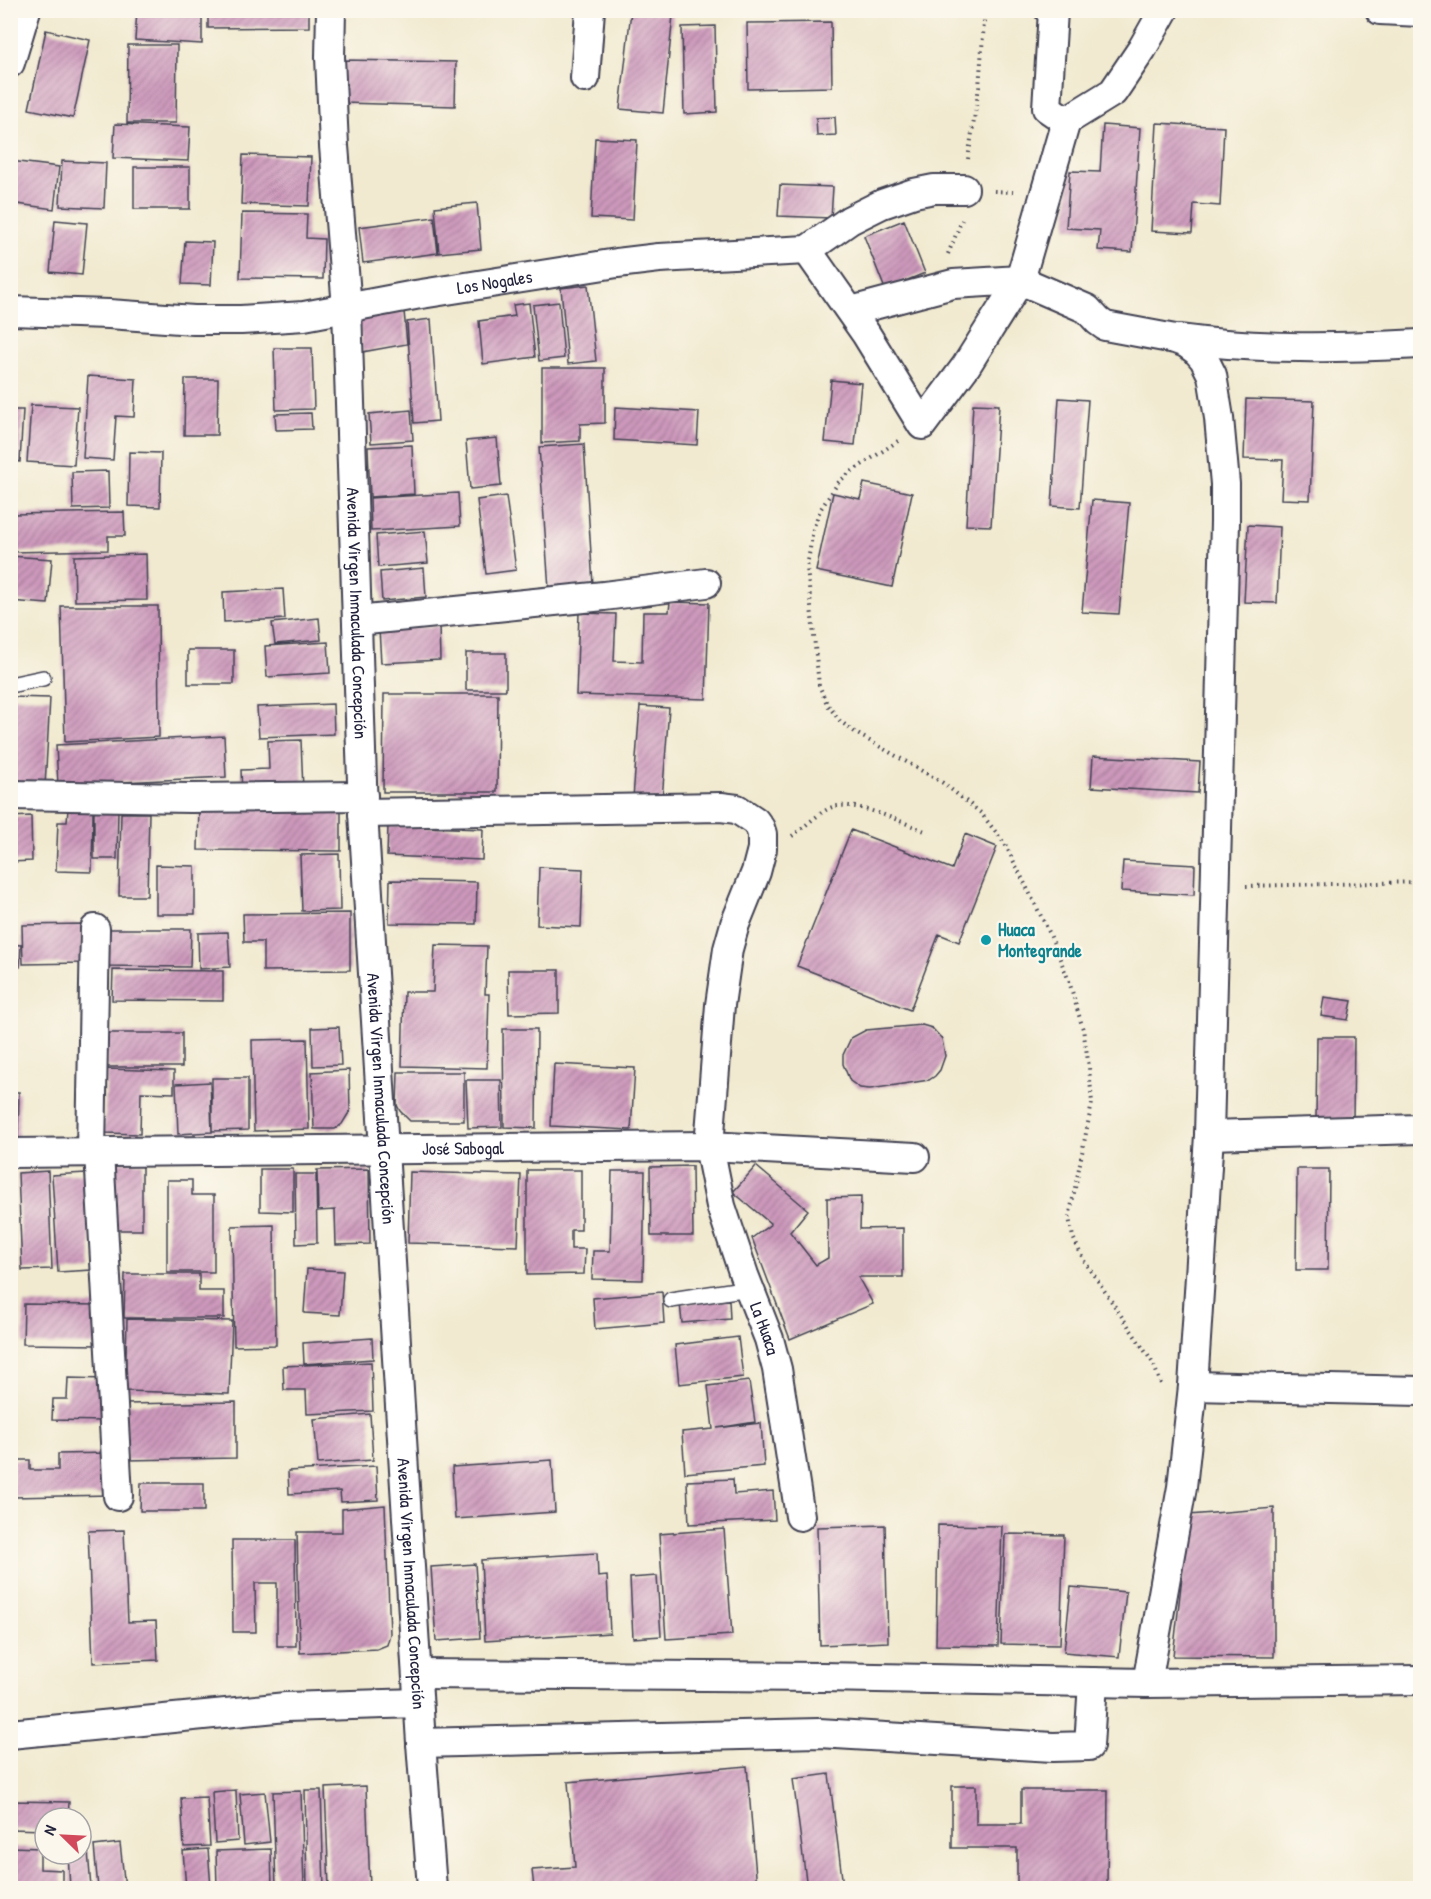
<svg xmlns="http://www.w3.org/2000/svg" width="1431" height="1899" viewBox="0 0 1431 1899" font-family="'Patrick Hand',sans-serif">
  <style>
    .building { fill: url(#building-hatch) }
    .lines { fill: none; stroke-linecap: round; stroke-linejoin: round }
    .lane-casing { stroke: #414051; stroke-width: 18 }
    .street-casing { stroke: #414051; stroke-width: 32 }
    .path { stroke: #414051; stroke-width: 4; stroke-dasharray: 1.5 4.5; stroke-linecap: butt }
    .lane { stroke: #fff; stroke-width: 15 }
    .street { stroke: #fff; stroke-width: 28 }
    .culture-dot { fill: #0f9aa8; stroke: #fbf7ec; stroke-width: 2 }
    .labels { text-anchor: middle; stroke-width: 4.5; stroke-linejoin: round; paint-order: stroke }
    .street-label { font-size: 18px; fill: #22223b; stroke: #fbf7ec }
    .culture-label { font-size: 18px; font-weight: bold; fill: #0d838f; stroke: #fbf7ec; text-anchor: start }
  </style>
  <defs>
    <pattern id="building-hatch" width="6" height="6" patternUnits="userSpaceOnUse" patternTransform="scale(1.5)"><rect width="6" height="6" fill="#cd99bc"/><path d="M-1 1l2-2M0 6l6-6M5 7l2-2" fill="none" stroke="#a67c9a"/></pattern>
  </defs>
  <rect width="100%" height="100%" fill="#fbf7ec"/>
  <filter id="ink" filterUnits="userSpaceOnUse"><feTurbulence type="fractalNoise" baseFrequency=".0167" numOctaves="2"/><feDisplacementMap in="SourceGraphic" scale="12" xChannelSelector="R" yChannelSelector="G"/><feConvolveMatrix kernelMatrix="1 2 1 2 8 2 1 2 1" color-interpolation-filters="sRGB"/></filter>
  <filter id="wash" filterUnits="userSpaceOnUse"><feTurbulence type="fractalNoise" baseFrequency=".008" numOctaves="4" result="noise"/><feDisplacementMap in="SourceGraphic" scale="24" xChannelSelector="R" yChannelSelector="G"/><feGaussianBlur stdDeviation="1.35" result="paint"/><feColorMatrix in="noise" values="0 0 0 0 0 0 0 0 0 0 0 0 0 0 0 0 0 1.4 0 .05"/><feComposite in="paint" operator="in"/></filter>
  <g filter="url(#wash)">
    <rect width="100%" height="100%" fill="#f1ead0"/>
    <g id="blocks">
      <path class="building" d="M137 10H202V44L135 40Z
        M208 10H309V27L208 28Z
        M631 11 673 15 663 113 620 109Z
        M831 22 832 87 748 89 747 23Z
        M715 26 717 112 684 114 682 27Z
        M46 30 90 40 73 118 29 109Z
        M128 45H177L176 123H127Z
        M343 60 456 62 455 106 342 103Z
        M835 117 836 135 817 136 816 118Z
        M1157 123 1224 127 1220 206 1194 204 1192 233 1151 231Z
        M115 124 190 127 188 161 113 158Z
        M1103 125 1140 128 1132 252 1098 250 1100 230 1066 228 1070 171 1100 172Z
        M595 138 637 140 633 220 591 218Z
        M243 155 311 157 309 206 241 204Z
        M10 161 59 167 54 209 10 203Z
        M62 161 106 163 104 208 60 206Z
        M134 167H190V209H134Z
        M780 185 833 187 831 218 778 216Z
        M477 203 481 249 439 253 435 207Z
        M242 213 307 214 306 238 324 239 323 279 240 278Z
        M434 217 438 253 363 263 359 227Z
        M55 220 87 223 82 275 50 272Z
        M904 220 925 273 885 289 864 236Z
        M185 241 213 242 211 285 182 284Z
        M588 285 596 361 568 364 561 288Z
        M559 302 564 358 539 361 533 305Z
        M529 303 535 357 483 364 479 321 515 316 513 305Z
        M404 311 407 344 362 352 358 315Z
        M431 319 438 421 414 423 407 322Z
        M274 348H312L314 409 276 410Z
        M542 368H605V423L580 424V441L542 443Z
        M88 376 136 379 134 417 116 416 113 460 83 458Z
        M185 379H218L217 435H184Z
        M831 380 861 383 855 445 825 442Z
        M1059 398 1088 400 1080 508 1052 506Z
        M1246 399 1314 401 1310 500 1281 499 1283 460 1244 459Z
        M973 404 999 405 991 526 966 525Z
        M31 405 78 407 74 465 27 462Z
        M615 407 699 412 697 445 614 440Z
        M10 410H23L20 462 10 461Z
        M411 410 413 440 371 443 369 414Z
        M311 413 312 429 276 430 275 414Z
        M497 438 501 486 470 489 466 441Z
        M584 444 593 585 549 589 539 447Z
        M412 445 414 494 370 497 368 447Z
        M129 452 161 453 160 507 128 506Z
        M108 471 109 508 73 509 72 472Z
        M864 483 912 493 892 587 816 571 833 493 860 499Z
        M458 493 460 526 371 531 370 498Z
        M506 496 516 570 486 574 477 500Z
        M1092 500 1129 503 1119 614 1082 612Z
        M124 512 125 536H108V550L12 552V514Z
        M1248 525 1280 527 1277 603 1244 602Z
        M425 531 428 563 378 567 376 535Z
        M146 554 147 600 75 601 74 556Z
        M10 556 52 559 48 604 10 601Z
        M424 568 426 597 382 601 380 572Z
        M283 589 285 619 224 622 223 592Z
        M670 602 709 603 706 699 576 695 579 613 616 614 614 661 642 662 643 612H669Z
        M61 606H158L159 737 65 742Z
        M319 618 321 640 275 644 272 623Z
        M439 626 440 660 381 663 379 629Z
        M328 642 330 673 267 677 265 646Z
        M188 650H234V684H188Z
        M466 653H506V690H466Z
        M384 694H498L497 792H383Z
        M10 697 50 698 45 786 10 785Z
        M333 704 334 734 259 737 257 707Z
        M640 706 669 708 662 800 633 798Z
        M224 736 226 777 58 785 56 745Z
        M301 740 303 790 242 792 241 770 269 769 268 741Z
        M1093 756 1200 762 1198 793 1091 787Z
        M199 806 341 807V851L198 850Z
        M68 809 93 810 92 872 56 871 58 822H67Z
        M94 809H118L117 859H94Z
        M121 813H149L147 896H119Z
        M31 816 32 861 10 862V817Z
        M388 826 483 829 482 860 387 856Z
        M851 830 952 869 965 834 997 847 959 942 939 934 910 1010 797 966Z
        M339 854 340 910 302 911 300 855Z
        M1123 861 1195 865 1194 895 1121 891Z
        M156 865 195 866V914H156Z
        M539 867 583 869 581 927 537 925Z
        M390 880 477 882 476 924 389 923Z
        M350 913V970L263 971V942H244L243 914Z
        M83 924V963L23 964 22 925Z
        M102 929H191L190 967 101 966Z
        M228 932 230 967 199 969 198 933Z
        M10 944 21 945 20 967 10 966Z
        M435 945 487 946 485 994H489L487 1068 402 1066 404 992H433Z
        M113 970 223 971V1001L112 1000Z
        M508 970H559V1013L509 1014Z
        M1324 997 1352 1001 1348 1020 1321 1016Z
        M922 1025 932 1028 942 1039 945 1056 940 1070 935 1076 929 1080 870 1089 860 1088 850 1081 843 1064V1055L851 1038 866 1030Z
        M339 1027 341 1065 313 1066 312 1028Z
        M503 1029H537L536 1128 504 1127Z
        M107 1033H182V1067H107Z
        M1317 1037H1354L1353 1120H1316Z
        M307 1039 309 1129 254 1131 252 1040Z
        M554 1064 635 1068 631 1130 551 1126Z
        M107 1069 174 1071V1093L141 1092 140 1134 104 1133Z
        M349 1070 350 1111 342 1124 335 1129H314L312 1072Z
        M398 1072H464V1121H410L400 1111 397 1105Z
        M212 1078H248V1130L212 1131Z
        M466 1080H501L502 1127 468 1128Z
        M210 1082 212 1132 178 1134 176 1084Z
        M10 1092H19L18 1137H10Z
        M111 1162H142V1230H111Z
        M692 1166 693 1236H651L650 1167Z
        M756 1166 808 1210 790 1232 816 1265 828 1258 827 1198 861 1197 860 1229 903 1228V1277H858L873 1304 790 1339 752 1238 771 1224 733 1192Z
        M260 1169H293V1212L260 1211Z
        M369 1169 370 1244 336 1245 335 1210 318 1211 317 1170Z
        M1297 1169H1329L1328 1270H1296Z
        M527 1170H581V1230H571V1249H585L584 1274 527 1275Z
        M48 1171 52 1269 22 1270 18 1173Z
        M612 1171H645L643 1280 592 1279 593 1251H610Z
        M410 1172 521 1175 518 1246 408 1243Z
        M86 1173 92 1270 58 1272 52 1175Z
        M295 1174H316L317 1243 296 1244Z
        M167 1180H192V1195H214V1272H167Z
        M274 1225 276 1345 234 1346 232 1226Z
        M307 1269 343 1271 340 1315 304 1313Z
        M125 1274H199V1291H224V1318H124Z
        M662 1292 664 1323 595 1329 593 1298Z
        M729 1300 730 1319 682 1323 680 1303Z
        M24 1304 101 1305 100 1345 23 1344Z
        M127 1319 232 1321 229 1394 125 1391Z
        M738 1337 743 1377 679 1384 675 1345Z
        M372 1338 373 1359 304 1364 303 1343Z
        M371 1362 373 1411 307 1414 306 1390H284L283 1366Z
        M68 1378 105 1379V1421L52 1420 53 1399H67Z
        M749 1381 755 1422 717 1428 761 1423 764 1466 685 1473 682 1432 713 1429 708 1386Z
        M236 1402V1458L126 1460 125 1404Z
        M370 1414 373 1460 318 1464 314 1419Z
        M109 1453 110 1495 13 1497V1460H30V1470H58V1454Z
        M552 1460 555 1512 455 1519 452 1467Z
        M376 1466 378 1500 341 1502 340 1491 289 1494 288 1471Z
        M733 1479 734 1494 773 1491 775 1520 689 1524 687 1481Z
        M141 1483H204V1511H140Z
        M385 1505 390 1634 387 1645 377 1649 300 1653 297 1532H342V1509Z
        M1274 1508V1657L1173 1656 1189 1515Z
        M885 1525 888 1642 820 1645 817 1527Z
        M938 1525 1002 1526 998 1646 936 1645Z
        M724 1529 732 1635 666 1639 659 1534Z
        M124 1530 128 1622 156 1621 158 1660 93 1663 88 1531Z
        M1005 1534 1064 1535 1060 1645 1001 1644Z
        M232 1540H295L296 1646H277V1583H255L256 1632H233Z
        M597 1553 598 1577 607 1576 610 1633 485 1641 481 1560Z
        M475 1564 480 1638 436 1641 431 1567Z
        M657 1576 661 1636 633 1638 630 1578Z
        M1071 1587 1126 1592 1119 1657 1064 1652Z
        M747 1766 757 1888H534L532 1870 575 1867 568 1782Z
        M829 1774 843 1886 807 1888 793 1779Z
        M366 1786 370 1888H329L325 1788Z
        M952 1786H976V1824H1021V1790H1108L1107 1888H1017V1848H952Z
        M236 1790 238 1841 215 1843 212 1792Z
        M305 1790H321L324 1888H307Z
        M301 1791 304 1888H276L273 1792Z
        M265 1792 270 1842 244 1845 240 1794Z
        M207 1797 210 1846 184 1847 181 1798Z
        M10 1801 69 1802 68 1818H45V1830L10 1829Z
        M120 1843 125 1888H98L94 1846Z
        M10 1847 40 1848V1869L62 1870V1888H10Z
        M208 1849 211 1888H186L183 1851Z
        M271 1849 272 1888H217L216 1851Z
        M81 1851H88L91 1888H70L68 1854H81Z"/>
    </g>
  </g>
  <g filter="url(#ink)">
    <use href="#blocks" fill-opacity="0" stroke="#414051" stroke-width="1.5"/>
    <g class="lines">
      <g class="lane-casing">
        <path id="lane" d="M10 685 43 678
          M671 1300 749 1288"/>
      </g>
      <g class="street-casing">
        <g id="street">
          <path id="s1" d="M331 10 330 57 334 146 347 308 363 813 421 1743 432 1888"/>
          <path d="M1380 10 1420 12"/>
          <path d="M10 63 26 10"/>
          <path d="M585 78 590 10"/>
          <path d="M1066 121 1113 92 1142 49 1164 10"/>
          <path d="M807 250 866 334 922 425 966 366 1020 280 1066 121 1047 108 1053 11 1049 10"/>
          <path id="s2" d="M10 311 109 314 194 320H241L304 316 415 295 617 263 659 258 807 250 850 220 882 204 914 193 934 189H964"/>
          <path d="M851 311 953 284 1020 280 1087 309 1098 321 1105 326 1175 339 1186 343 1197 351 1204 359 1212 375 1219 418 1225 484V522L1209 1135 1193 1386 1182 1487 1147 1683"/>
          <path d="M1180 339C1260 350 1340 348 1420 344"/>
          <path d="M357 621 604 596 706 583"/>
          <path d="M10 795 190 798 363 796"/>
          <path id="s3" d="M363 813 721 807 737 809 755 821 760 828 762 834V849L756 872 735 924 728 949 720 1005 709 1146 721 1206 744 1275 769 1339 777 1369 800 1516"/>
          <path d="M1209 1135 1420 1129"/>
          <path d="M91 1152 95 929"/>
          <path d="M99 1152 118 1496"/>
          <path id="s4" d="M10 1153 709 1146 915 1157"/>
          <path d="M1193 1386 1420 1391"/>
          <path d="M417 1674 822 1677 1147 1683 1420 1680"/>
          <path d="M10 1734 286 1707 418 1703"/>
          <path d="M421 1743 819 1733 1053 1747 1089 1746 1093 1682"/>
        </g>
      </g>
      <path class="path" d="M968 159 979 87 985 10
        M994 191 1013 192
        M948 254 962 220
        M898 441 848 474 838 483 820 510 813 529 807 568 819 685 827 704 840 721 856 733 943 783 981 813 1005 844 1049 932 1069 981 1083 1029 1089 1067 1092 1103 1069 1218 1073 1237 1083 1259 1153 1363 1161 1384
        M792 836C802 829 820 812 830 808 852 798 903 823 925 831
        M1246 886 1420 882"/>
      <use href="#lane" class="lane"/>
      <use href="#street" class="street"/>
    </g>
  </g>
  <circle class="culture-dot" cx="986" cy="940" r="6"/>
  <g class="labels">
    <g class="street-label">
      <text dy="6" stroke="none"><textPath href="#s2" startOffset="488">Los Nogales</textPath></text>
      <text dy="6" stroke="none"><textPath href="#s1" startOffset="604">Avenida Virgen Inmaculada Concepción</textPath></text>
      <text dy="6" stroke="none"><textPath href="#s1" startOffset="1090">Avenida Virgen Inmaculada Concepción</textPath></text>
      <text dy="6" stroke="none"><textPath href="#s4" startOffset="453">José Sabogal</textPath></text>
      <text dy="6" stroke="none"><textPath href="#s3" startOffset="921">La Huaca</textPath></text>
      <text dy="6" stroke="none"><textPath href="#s1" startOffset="1576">Avenida Virgen Inmaculada Concepción</textPath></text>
    </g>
    <g class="culture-label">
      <text x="998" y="936">Huaca<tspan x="998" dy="21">Montegrande</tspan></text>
    </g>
  </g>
  <rect width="1431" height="1899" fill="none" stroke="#fbf7ec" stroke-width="36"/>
  <g transform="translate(63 1836) rotate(294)"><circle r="28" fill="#fbf7ec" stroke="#a4a2a5" stroke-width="1.5"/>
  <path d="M0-4.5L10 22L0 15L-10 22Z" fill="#d1495b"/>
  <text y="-9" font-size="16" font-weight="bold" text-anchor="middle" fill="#22223b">N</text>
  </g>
</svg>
